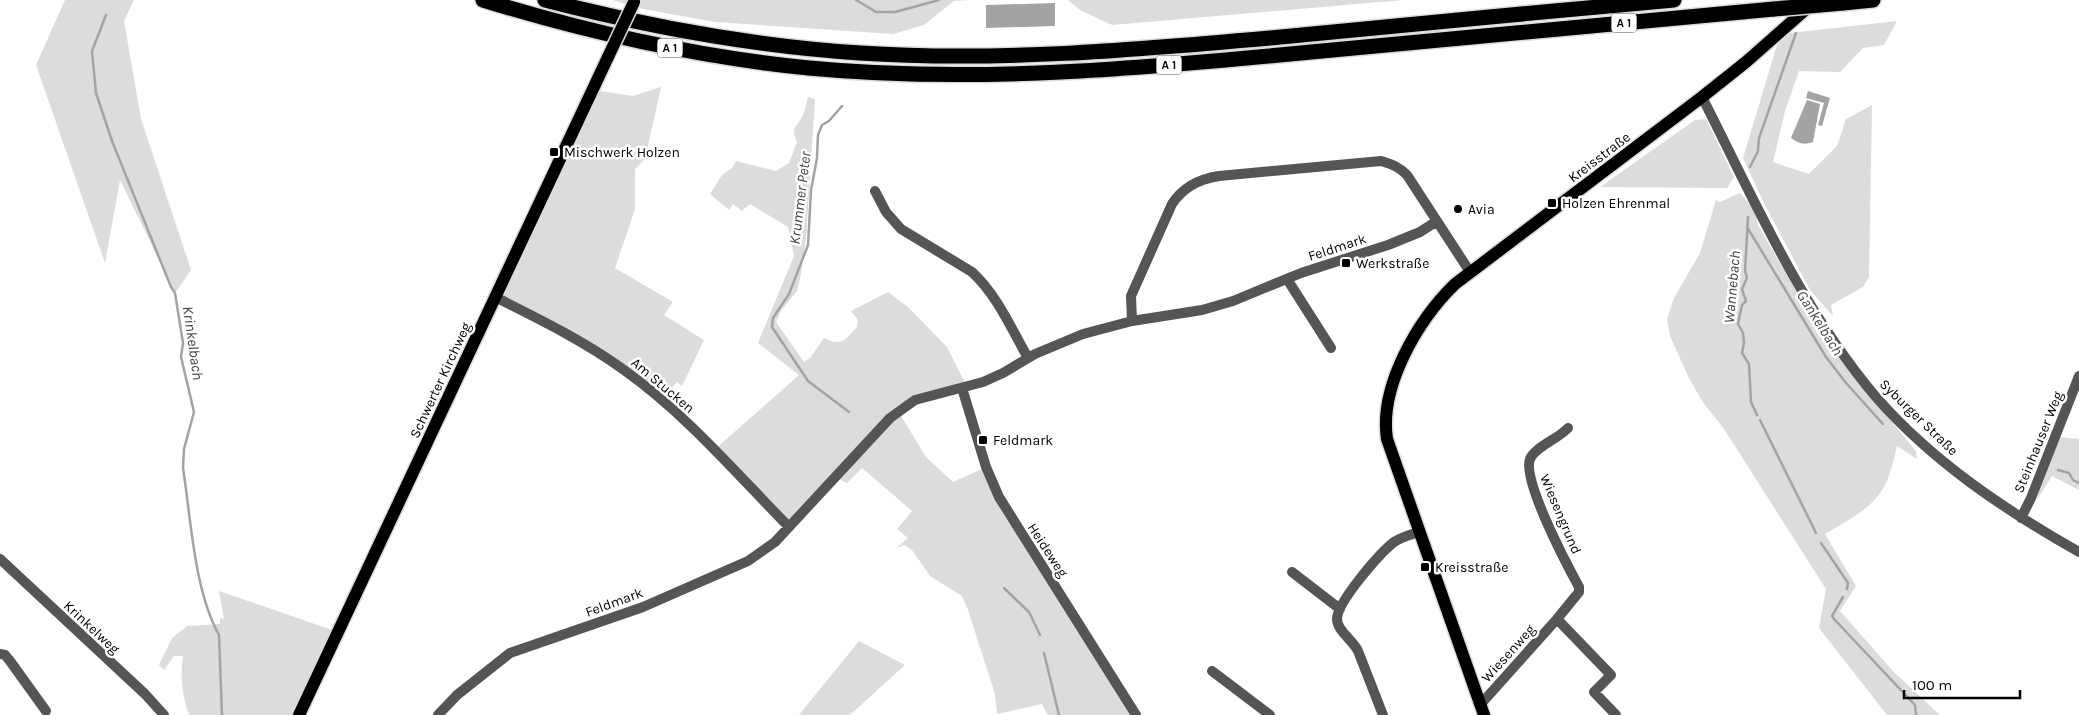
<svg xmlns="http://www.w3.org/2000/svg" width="2079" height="715" viewBox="0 0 2079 715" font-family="Karla,sans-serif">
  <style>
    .green { fill: #dcdcdc }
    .water { fill: #a3a3a3 }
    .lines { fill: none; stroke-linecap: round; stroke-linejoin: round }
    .stream { stroke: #a3a3a3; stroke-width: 2.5 }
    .major-casing { stroke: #dbdbdb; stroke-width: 15 }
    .highway-casing { stroke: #dbdbdb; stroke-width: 18 }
    .minor { stroke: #555; stroke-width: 10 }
    .major { stroke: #000; stroke-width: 12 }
    .highway { stroke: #000; stroke-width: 15 }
    .major-bridge-casing { stroke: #dbdbdb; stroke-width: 15; stroke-linecap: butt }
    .highway-bridge-casing { stroke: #dbdbdb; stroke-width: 18; stroke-linecap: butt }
    .major-bridge { stroke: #000; stroke-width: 12 }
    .highway-bridge { stroke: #000; stroke-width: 15 }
    .poi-dot { fill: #000; stroke: #fff; stroke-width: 2 }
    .labels { text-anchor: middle; stroke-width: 5; stroke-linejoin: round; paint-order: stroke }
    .shield { fill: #fff; stroke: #4c4c4c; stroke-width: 1 }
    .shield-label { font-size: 12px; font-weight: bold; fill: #000 }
    .poi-label { font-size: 14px; fill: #000; stroke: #fff; text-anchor: start }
    .street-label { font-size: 14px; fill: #000; stroke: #fff }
    .water-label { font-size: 15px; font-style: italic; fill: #444; stroke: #fff }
  </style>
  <rect width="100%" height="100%" fill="#fff"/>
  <path class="green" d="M65 0H134L124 21 141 119 191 270 175 293 120 180 105 263 36 65Z
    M612 0H970L954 1 924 25 893 34 715 22 643 9Z
    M1068 0H1404L1112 25 1080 10Z
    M1897 21 1884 45 1863 48 1840 72 1799 71 1785 111 1773 162 1809 174 1837 146 1846 119 1872 105 1869 277 1863 287 1831 305 1833 316 1810 290 1764 203 1743 158 1777 45 1790 33Z
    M661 87 645 159 635 169V209L615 268 673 302 664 315 704 340 682 386 677 382 670 390 676 394 668 405 644 385 495 297 593 90 633 96Z
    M808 97 815 99 806 239 801 274 797 291 781 311 776 322 804 362 810 358 824 338C841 347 845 340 857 327L858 320 851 311 888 292 908 307 947 347 967 387 898 411 926 457 953 482 986 467 1136 715H1048L1042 704 997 714 995 694 968 610 962 596 930 576 912 550 905 545 896 548 908 538 897 529 912 511 862 468 847 483 838 479 789 527 714 450 799 375 758 343 794 256 788 227 750 204 742 211 733 204 729 210 710 194 722 175 732 168 736 161 776 171 789 163 797 142C791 127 795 129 802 117 805 112 806 103 808 97Z
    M1706 119 1734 177 1727 188 1600 187 1695 120Z
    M1740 193 1755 210 1758 225 1825 341 1916 451 1917 459 1897 446C1893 462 1889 483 1878 496 1864 513 1843 523 1825 534L1856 586 1840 611 1893 671 1940 715H1887L1819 628 1826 589 1724 429 1702 401 1689 378 1670 336 1667 319 1674 298 1700 253 1716 200 1720 202Z
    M2060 437 2079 439V490L2052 476 2037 500 2040 484Z
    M219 591 338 632 299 715H189C182 696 180 676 183 656H174L164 670 159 665 172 638 187 626 220 624V618L224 619Z
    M859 641 905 665 850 715H799Z"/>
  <path class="water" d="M1055 3V26L986 28V5Z
    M1808 91 1830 98 1822 126 1818 125 1824 103 1806 98Z
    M1807 100 1820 104 1813 142C1804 145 1799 144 1791 138Z"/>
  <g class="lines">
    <path class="stream" d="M856 0 876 12H895L939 0
      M106 15 92 51 96 93 112 141 171 287 175 293 183 343 181 357 194 412 184 449 183 468C191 519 194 590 219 635L222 715
      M842 106 829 121 822 125 818 135 817 158 811 190 808 245 789 294 773 318 772 327 808 381 849 412
      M1750 167 1758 151 1759 138 1796 33
      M1748 217 1745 271 1747 278 1742 289 1746 301 1742 305 1738 324 1743 333 1744 343 1742 353 1749 364 1751 402 1757 415
      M1747 227 1826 357 1846 383 1883 424
      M1760 420 1816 533
      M2058 470 2069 473 2073 480 2079 483
      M1821 543 1846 580 1848 583 1847 589
      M1004 588 1029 612 1040 635
      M1843 597 1832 616 1834 619 1915 705 1916 715
      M1044 653 1059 715"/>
    <g class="major-casing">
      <path id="major" d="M299 715 608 57
        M1484 715 1387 439C1379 386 1418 320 1455 284L1702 97 1746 62 1813 3"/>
    </g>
    <g class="highway-casing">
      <path id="highway" d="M483 0C590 33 697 57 809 68 976 84 1145 68 1311 52 1465 38 1619 24 1774 9
        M545 0C649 27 752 46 860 53 996 62 1134 50 1270 38 1405 25 1539 12 1674 0
        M1843 3 1873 0"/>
    </g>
    <path class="minor" d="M1702 97C1754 199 1801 309 1876 397 1933 462 2005 510 2079 552
      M875 191 886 212 901 229 972 272C997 295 1011 328 1028 358
      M1287 279 1331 348
      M495 297C539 319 584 341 624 370 686 414 736 473 789 527
      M1132 321 1131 296 1172 204C1183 187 1199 179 1219 176L1381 161C1392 164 1399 167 1407 175L1470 272
      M962 388 986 467 999 497 1136 715
      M2021 518 2031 498 2079 376
      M0 559 145 694 164 715
      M1292 572 1340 609
      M1557 619 1611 675 1594 692 1616 715
      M0 654 5 655 10 661 46 711
      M1212 671 1270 715
      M1480 705 1557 619 1579 592V587C1567 565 1522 480 1530 459 1535 447 1558 439 1568 428
      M438 715 457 695 510 653 643 607 748 561 775 542 890 418 915 400 983 382 1003 373 1035 354 1083 334 1132 321 1202 310 1233 301 1301 273 1388 245 1420 232 1437 221
      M1383 715 1358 651C1353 640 1337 631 1337 619 1337 602 1380 553 1394 542 1402 537 1410 535 1419 532"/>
    <use href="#major" class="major"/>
    <use href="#highway" class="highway"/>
    <g class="major-bridge-casing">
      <path id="major-bridge" d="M608 57 634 2"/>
    </g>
    <g class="highway-bridge-casing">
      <path id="highway-bridge" d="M1774 9 1843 3"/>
    </g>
    <use href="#major-bridge" class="major-bridge"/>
    <use href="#highway-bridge" class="highway-bridge"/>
  </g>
  <g class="poi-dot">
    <rect x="549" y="147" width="10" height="10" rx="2.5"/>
    <rect x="1547" y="198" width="10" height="10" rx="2.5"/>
    <circle cx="1458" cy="209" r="5"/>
    <rect x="1341" y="258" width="10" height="10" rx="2.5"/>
    <rect x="978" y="435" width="10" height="10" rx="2.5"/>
    <rect x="1420" y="562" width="10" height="10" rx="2.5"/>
  </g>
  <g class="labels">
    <g class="shield">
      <rect x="1611.5" y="13.5" width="25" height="19" rx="4"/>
      <rect x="657.5" y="38.5" width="25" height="19" rx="4"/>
      <rect x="1156.5" y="55.5" width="25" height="19" rx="4"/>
    </g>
    <g class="shield-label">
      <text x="1624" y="27">A 1</text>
      <text x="670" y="52">A 1</text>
      <text x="1169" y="69">A 1</text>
    </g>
    <g class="poi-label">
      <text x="564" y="157">Mischwerk Holzen</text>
      <text x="1562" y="208">Holzen Ehrenmal</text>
      <text x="1468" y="214">Avia</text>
      <text x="1356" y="268">Werkstraße</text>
      <text x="993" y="445">Feldmark</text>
      <text x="1435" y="572">Kreisstraße</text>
    </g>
    <g class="street-label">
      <text transform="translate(1599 157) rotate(-37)" y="5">Kreisstraße</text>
      <text transform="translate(1337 247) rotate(-18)" y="5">Feldmark</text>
      <text transform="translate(440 380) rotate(-65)" y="5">Schwerter Kirchweg</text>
      <text transform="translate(663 385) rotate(40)" y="5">Am Stucken</text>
      <text transform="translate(1919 417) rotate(44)" y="5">Syburger Straße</text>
      <text transform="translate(2038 442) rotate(-68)" y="5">Steinhauser Weg</text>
      <text transform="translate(1561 514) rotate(67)" y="5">Wiesengrund</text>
      <text transform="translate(1048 550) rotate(57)" y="5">Heideweg</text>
      <text transform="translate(614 602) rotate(-20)" y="5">Feldmark</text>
      <text transform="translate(92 627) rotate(43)" y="5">Krinkelweg</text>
      <text transform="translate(1508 653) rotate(-48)" y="5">Wiesenweg</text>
    </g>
    <g class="water-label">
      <text transform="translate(800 198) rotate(-83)" y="5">Krummer Peter</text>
      <text transform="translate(1732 287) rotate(-85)" y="5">Wannebach</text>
      <text transform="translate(1820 323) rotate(58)" y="5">Gankelbach</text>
      <text transform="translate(193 343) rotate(82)" y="5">Krinkelbach</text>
    </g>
  </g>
  <path d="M1904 690v8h116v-8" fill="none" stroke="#000000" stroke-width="2.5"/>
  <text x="1912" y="690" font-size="15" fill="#000000" stroke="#ffffff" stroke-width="4" paint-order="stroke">100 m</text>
</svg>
